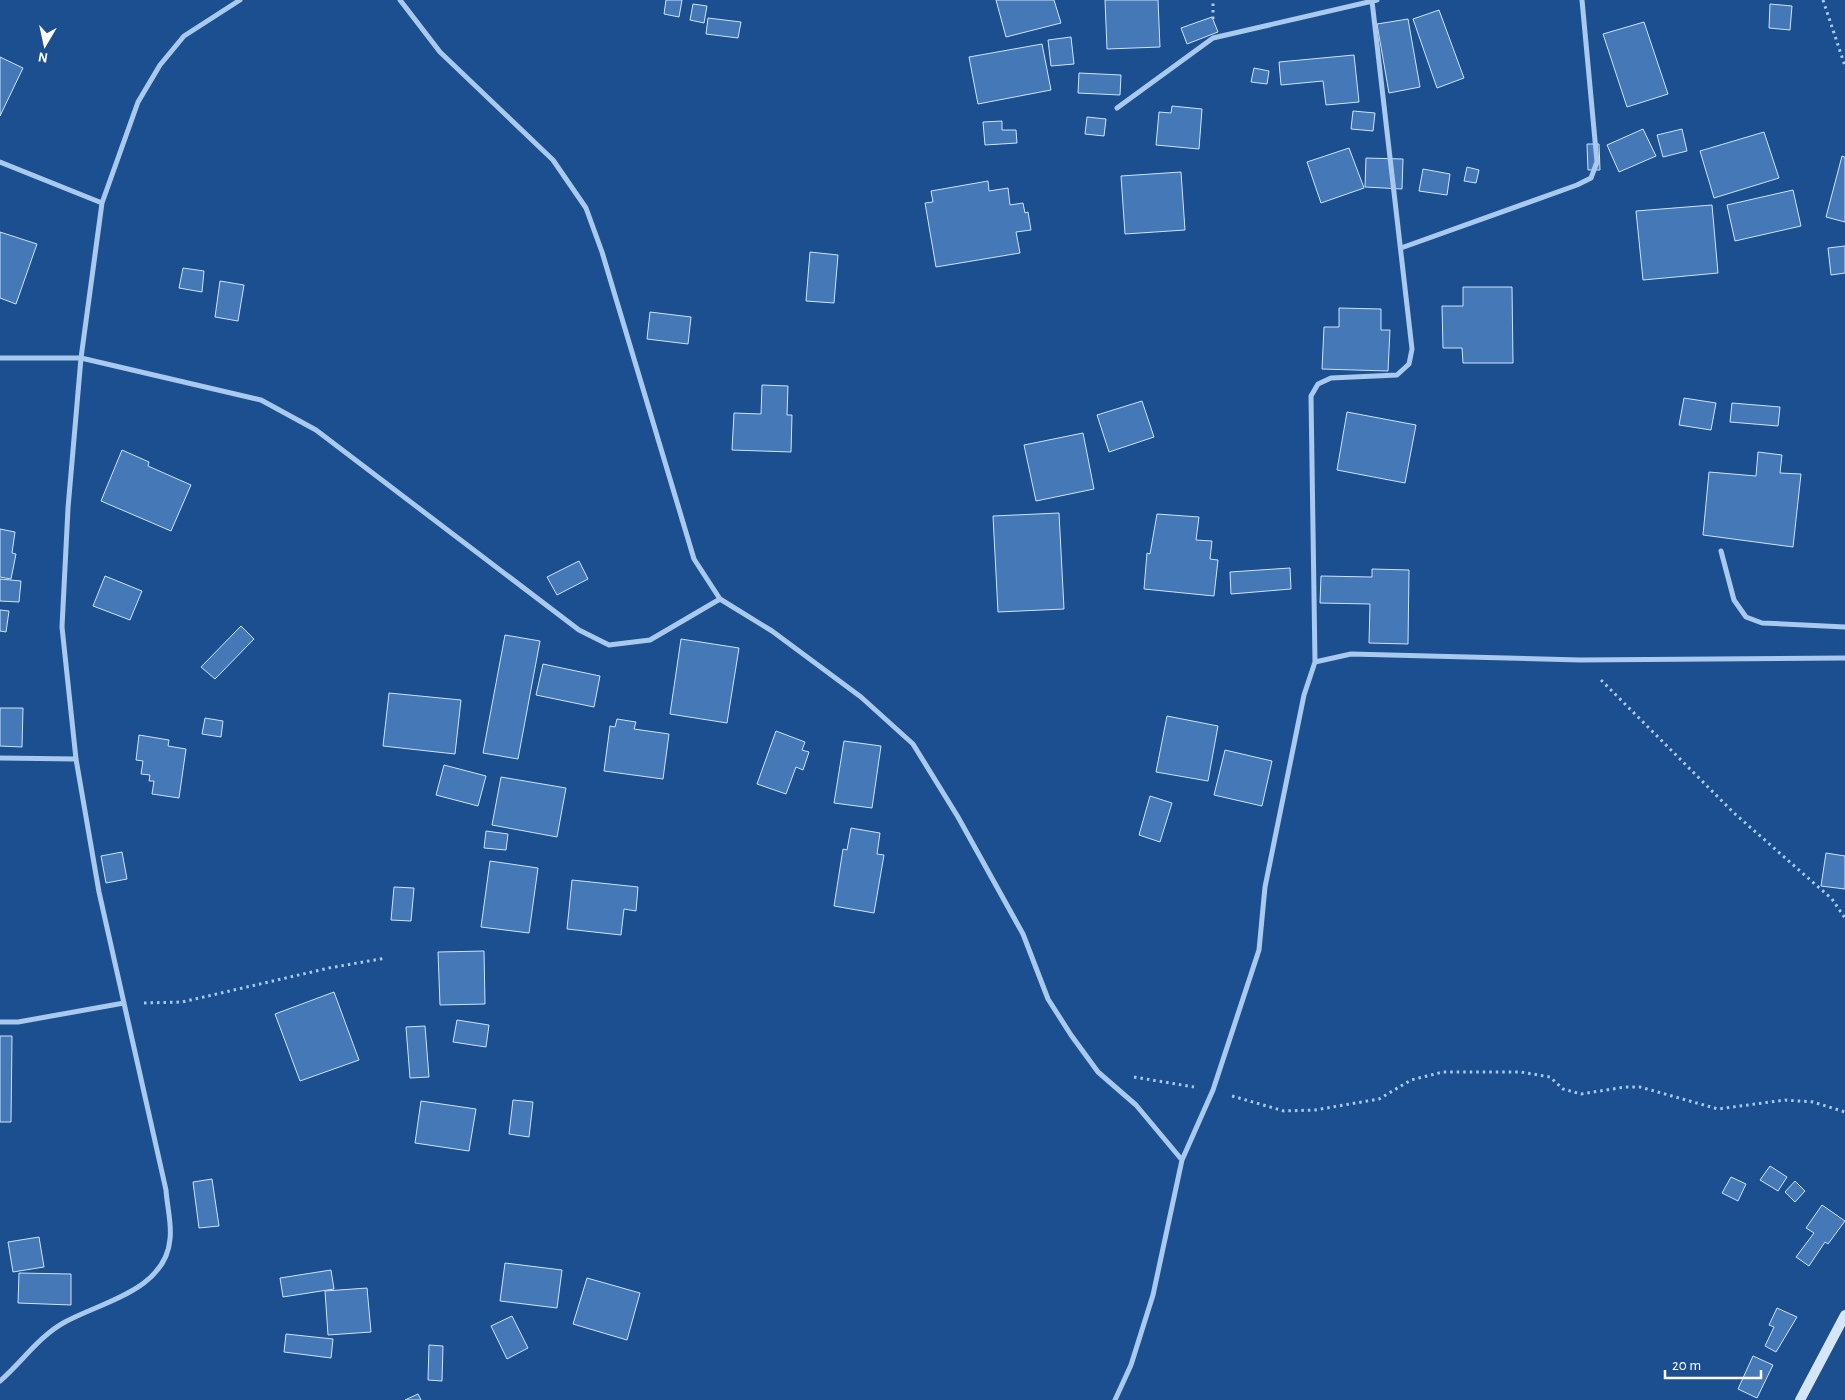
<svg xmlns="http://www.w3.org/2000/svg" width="1845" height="1400" viewBox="0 0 1845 1400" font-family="'Alegreya Sans',sans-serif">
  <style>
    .building { fill: #4478b7; stroke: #cfe3fa }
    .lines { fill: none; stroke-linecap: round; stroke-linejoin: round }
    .path { stroke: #a9c9ee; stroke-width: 3; stroke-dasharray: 2.5 4; stroke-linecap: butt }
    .street { stroke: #a9c9ee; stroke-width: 5 }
    .secondary { stroke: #d6e6fa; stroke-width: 10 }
  </style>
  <rect width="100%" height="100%" fill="#1b4f8f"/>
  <path class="building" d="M666 0H682L679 17 664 14Z
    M996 0H1054L1061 23 1006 37Z
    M1105 0H1158L1160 47 1107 49Z
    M693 4 707 6 704 23 690 20Z
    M1770 4 1792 6 1790 30 1769 28Z
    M1439 10 1464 78 1437 88 1413 19Z
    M1212 17 1218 32 1187 44 1181 28Z
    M708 18 741 22 738 38 706 34Z
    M1408 19 1420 87 1389 93 1377 24Z
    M1644 22 1668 94 1627 107 1603 34Z
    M1071 37 1074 64 1051 66 1048 40Z
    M1042 44 1051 90 978 104 969 57Z
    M1354 55 1359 102 1326 105 1323 81 1281 85 1279 62Z
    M0 57 23 68 0 116Z
    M1254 68 1269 71 1267 84 1251 82Z
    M1079 73 1121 75 1120 95 1078 93Z
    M1172 106 1202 109 1199 149 1156 145 1159 112 1171 113Z
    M1353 111 1375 113 1373 131 1351 129Z
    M1087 117 1106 119 1104 136 1085 134Z
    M1002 121V130H1016L1017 143 985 145 983 122Z
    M1643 129 1656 156 1619 172 1607 145Z
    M1682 129 1687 151 1663 157 1657 135Z
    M1764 132 1779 178 1714 198 1700 151Z
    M1587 144H1599L1600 170H1588Z
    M1349 148 1364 188 1321 203 1307 162Z
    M1842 156 1845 157V222L1826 217Z
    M1366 158 1403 159 1402 189 1365 187Z
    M1467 167 1479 170 1476 183 1464 181Z
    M1423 169 1450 174 1447 195 1419 191Z
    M1181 172 1185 230 1125 234 1121 176Z
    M988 181 989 191 1008 188 1010 205 1023 203 1025 213 1028 212 1031 230 1016 232 1020 253 936 267 925 203 933 202 931 191Z
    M1793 190 1801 226 1735 241 1727 205Z
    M1712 205 1718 273 1643 280 1636 211Z
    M0 232 37 244 16 304 0 298Z
    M1845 246V273L1831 275 1828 248Z
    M810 252 838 255 834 303 806 301Z
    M183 268 204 271 202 292 179 288Z
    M220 281 244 285 238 321 215 317Z
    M1463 287H1512L1513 363H1463L1462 348H1443L1442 306H1463Z
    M1339 308 1381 309V330H1390L1388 371 1322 369 1324 327H1339Z
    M650 312 691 317 688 344 647 339Z
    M762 385 788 386 787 415H792L791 452 732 450 734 413 761 414Z
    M1684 398 1716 403 1711 430 1679 425Z
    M1142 401 1154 437 1109 452 1097 415Z
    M1732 403 1780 407 1778 426 1730 422Z
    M1347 412 1416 425 1405 483 1337 470Z
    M1083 433 1094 489 1036 501 1024 445Z
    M122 450 149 462 148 466 191 485 171 531 101 501Z
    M1758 452 1782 455 1780 473 1801 474 1793 547 1703 535 1709 472 1756 476Z
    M1059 513 1064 609 998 612 993 516Z
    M1157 514 1199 517 1196 540 1212 541 1210 559 1218 560 1214 596 1144 589 1147 553 1150 554Z
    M0 529 15 532 12 553 16 554 11 579 0 577Z
    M579 561 588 579 557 595 547 577Z
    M1290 568 1291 589 1231 594 1230 572Z
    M1372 569 1409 570 1408 644 1369 643 1370 604 1320 603 1321 576 1372 577Z
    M105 576 142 591 130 620 93 606Z
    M0 579 21 581 19 602 0 601Z
    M0 610 9 611 6 632 0 631Z
    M241 626 254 639 215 679 201 667Z
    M505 635 540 641 518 759 483 753Z
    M681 639 739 648 727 723 670 714Z
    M543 664 600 676 594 707 536 695Z
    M389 693 461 700 455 754 383 746Z
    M0 708H23L22 747 0 746Z
    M1167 716 1218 726 1208 781 1156 772Z
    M205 718 223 721 221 737 202 734Z
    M617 719 636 722 634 729 669 734 663 779 604 771 610 726 615 727Z
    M776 731 805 742 802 750 809 752 803 770 796 767 786 794 757 784Z
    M139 735 169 740 168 746 186 749 179 798 152 794 154 781H149L150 775 141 774 143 761 136 760Z
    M844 741 881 746 872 808 834 803Z
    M1225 750 1272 761 1262 806 1214 795Z
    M444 765 486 776 478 806 436 795Z
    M501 777 566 788 557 837 492 825Z
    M1150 796 1172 803 1160 842 1139 835Z
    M851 828 880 833 877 854 884 855 874 913 834 906 843 849 847 850Z
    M486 831 508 834 506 850 484 848Z
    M122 852 127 879 106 883 101 856Z
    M1826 853 1845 856V889L1821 886Z
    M490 861 538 868 529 933 481 927Z
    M572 880 638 887 636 911 624 909 621 935 567 929Z
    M394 887 414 888 411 921 391 920Z
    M484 951 485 1004 440 1005 438 952Z
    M334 992 359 1060 300 1081 275 1014Z
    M457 1020 489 1025 486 1047 453 1042Z
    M425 1026 429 1077 410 1078 406 1027Z
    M0 1036H12L11 1122H0Z
    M513 1100 533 1102 529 1137 509 1134Z
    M421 1101 476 1109 469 1151 415 1143Z
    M1770 1166 1787 1177 1778 1191 1760 1180Z
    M1731 1177 1746 1184 1738 1201 1722 1193Z
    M212 1179 219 1226 199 1228 193 1182Z
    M1795 1181 1805 1191 1795 1202 1785 1192Z
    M1822 1205 1845 1221 1828 1244 1825 1242 1809 1266 1796 1257 1814 1233 1806 1228Z
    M39 1237 44 1267 13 1272 8 1242Z
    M505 1263 562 1270 557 1308 500 1301Z
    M331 1270 334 1289 283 1297 280 1278Z
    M19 1273 71 1274V1305L18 1303Z
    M587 1278 640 1293 627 1340 573 1324Z
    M367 1288 371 1332 328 1335 325 1291Z
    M1777 1308 1797 1317 1776 1352 1765 1346 1774 1327 1769 1325Z
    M512 1316 528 1348 507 1359 491 1326Z
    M286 1334 333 1339 331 1358 284 1352Z
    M429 1345 443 1346 442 1381 428 1380Z
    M1753 1356 1773 1365 1757 1398 1738 1389Z
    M418 1394 421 1400H405Z"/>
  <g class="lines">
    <path class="path" d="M1823 0 1845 66
      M1213 19V0
      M1601 680 1734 813 1832 899 1845 918
      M144 1003 182 1002 329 968 386 958
      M1134 1077 1194 1087
      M1232 1096 1284 1111 1315 1110 1379 1099 1411 1080 1443 1072H1521L1550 1077 1563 1089 1581 1094 1625 1087H1640L1718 1109 1785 1100 1813 1102 1845 1112"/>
    <path class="street" d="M400 0 440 52 553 160 586 208 602 252 694 559 720 599 772 631 861 697 913 744 958 817 1023 934 1048 999 1071 1035 1098 1072 1136 1105 1182 1160
      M1117 108 1213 38 1377 0
      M0 162 102 203
      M1401 248 1577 185 1591 178 1597 162 1582 0
      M0 358H81L261 400 316 430 579 630 609 645 650 640 720 599
      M1721 551 1734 600 1746 617 1762 623 1845 627
      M1315 662 1311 396 1318 384 1331 378 1397 375 1409 364 1412 349 1372 1
      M0 758 76 759
      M0 1022H18L124 1003
      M0 1381C22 1362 39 1336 65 1322 101 1302 166 1290 170 1239 172 1224 167 1206 166 1190L99 892 76 759 62 627 68 508 81 358 102 203 138 102 160 65 184 36 240 0
      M1115 1400 1131 1365 1153 1295 1182 1160 1213 1090 1259 950 1265 887 1304 695 1315 662 1351 654 1580 660 1845 658"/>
    <path class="secondary" d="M1800 1400 1845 1315"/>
  </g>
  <g transform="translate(45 45) rotate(189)" stroke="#1b4f8f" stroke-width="4" paint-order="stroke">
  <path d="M0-4L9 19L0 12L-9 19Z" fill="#ffffff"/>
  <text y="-8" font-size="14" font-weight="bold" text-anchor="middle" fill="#ffffff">N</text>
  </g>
  <path d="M1665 1370v8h96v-8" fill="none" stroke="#ffffff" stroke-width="2.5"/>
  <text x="1672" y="1370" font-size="15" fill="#ffffff" stroke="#1b4f8f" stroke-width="4" paint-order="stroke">20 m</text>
</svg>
